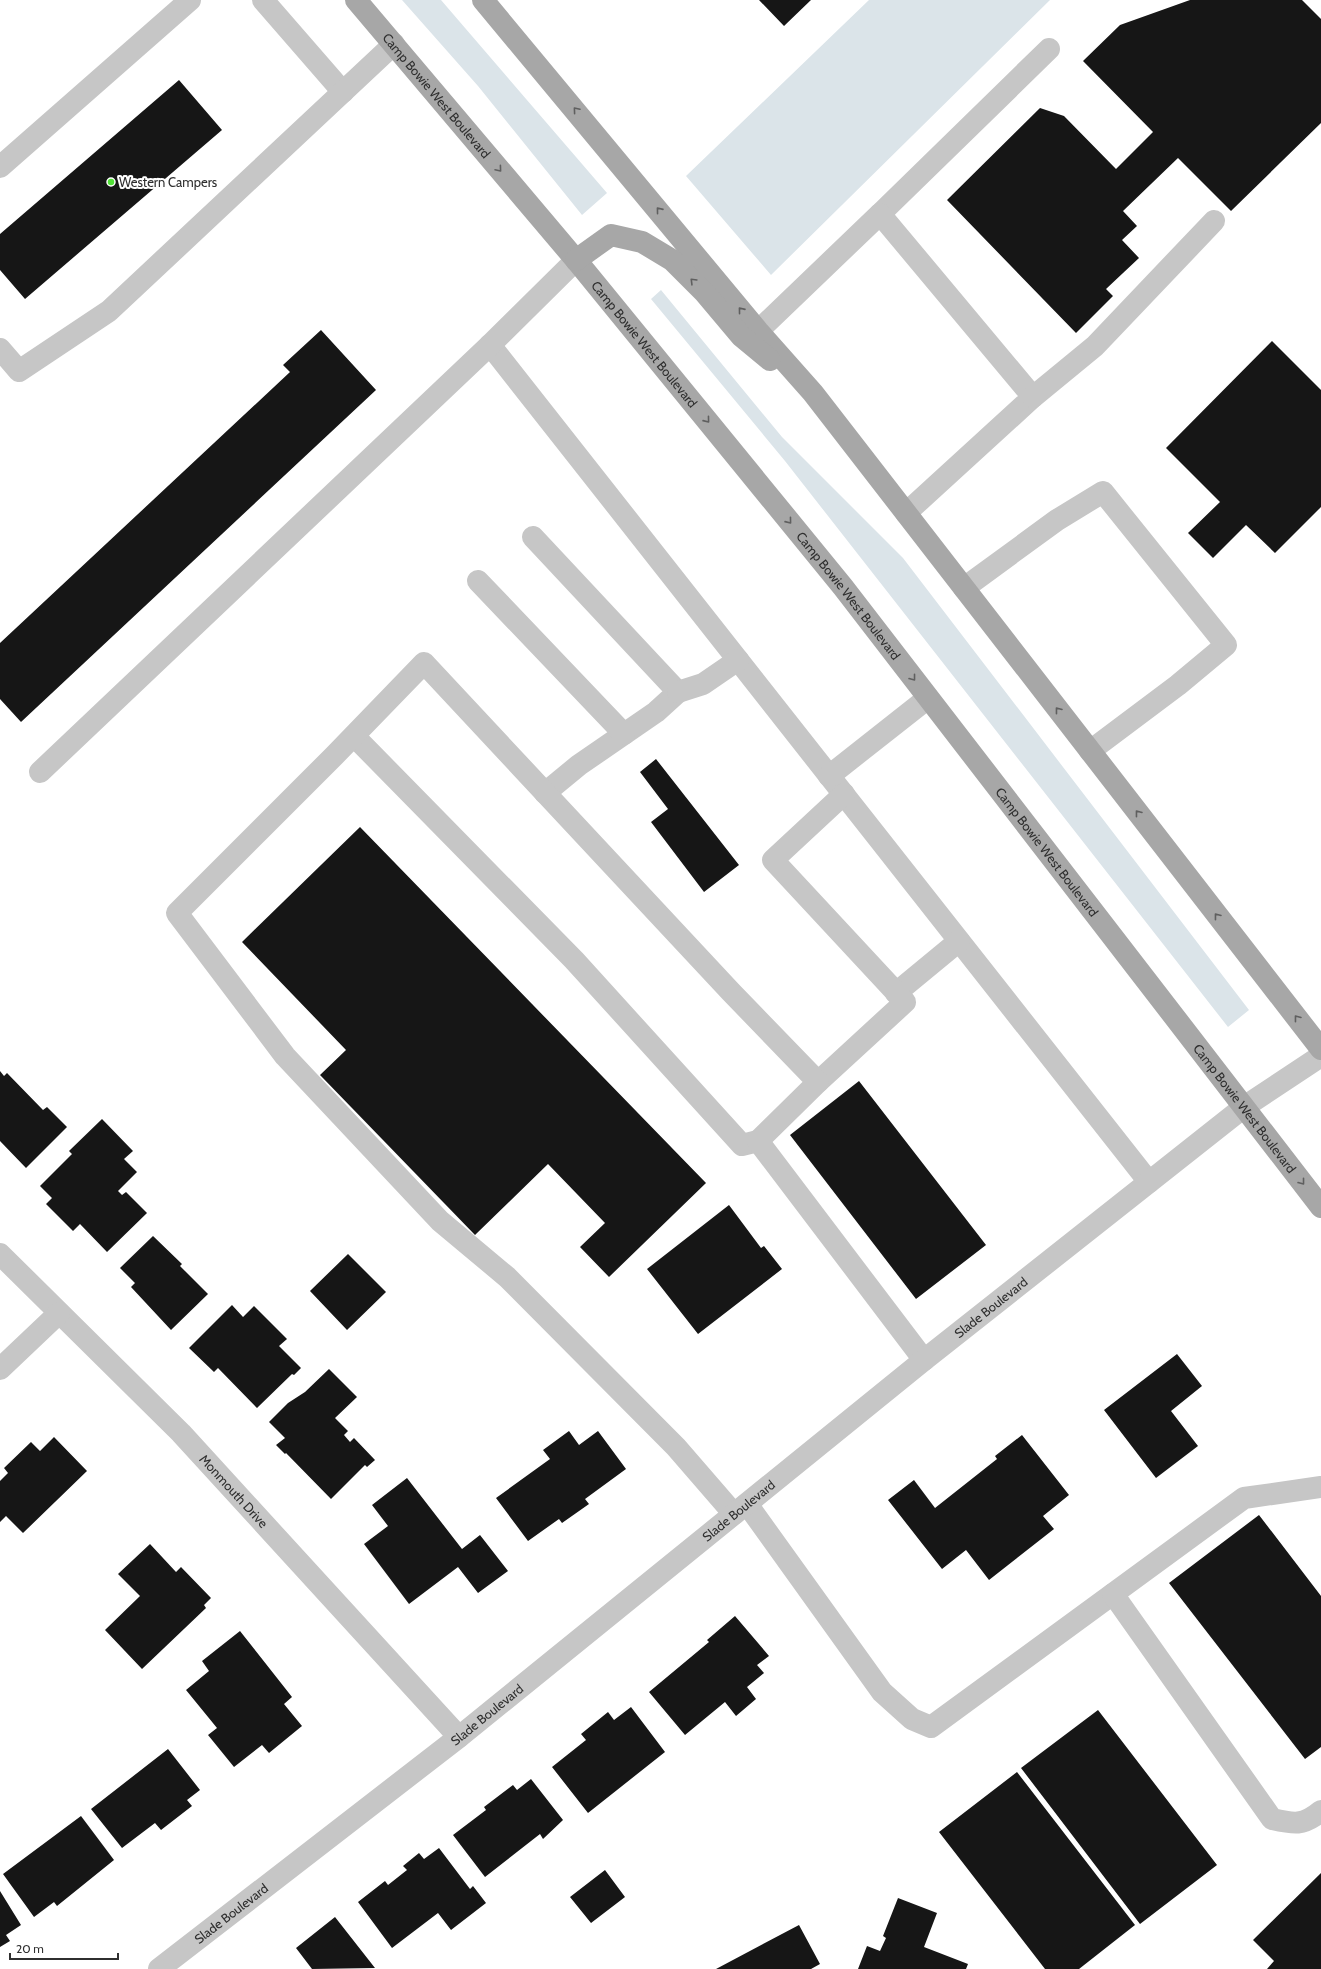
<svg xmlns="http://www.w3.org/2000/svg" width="1321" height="1969" viewBox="0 0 1321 1969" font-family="Cabin,sans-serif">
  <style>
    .green { fill: #dbe4e9 }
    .building { fill: #161616 }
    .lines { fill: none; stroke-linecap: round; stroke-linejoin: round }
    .minor { stroke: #c6c6c6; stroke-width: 22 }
    .major { stroke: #a7a7a7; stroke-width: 22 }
    .oneway { stroke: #5f5f5f }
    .poi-dot { fill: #51e137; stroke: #fff; stroke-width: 1.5 }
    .labels { text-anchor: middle; stroke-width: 4; stroke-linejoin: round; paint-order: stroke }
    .street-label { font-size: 13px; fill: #2f2f2f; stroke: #fff }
    .poi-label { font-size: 13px; fill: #2f2f2f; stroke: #fff; text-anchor: start }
  </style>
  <rect width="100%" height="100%" fill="#fff"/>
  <path class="green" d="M402 0H441L607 193 582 215 478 86Z
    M869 0H1050L771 275 686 176Z
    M661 290 782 437 903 558 1249 1010 1228 1027 785 461 651 299Z"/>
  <path class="building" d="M759 0H811L784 26Z
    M1190 0H1302L1321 19V123L1231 211 1178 158 1123 211 1137 226 1122 240 1139 258 1106 289 1113 296 1076 333 947 200 1040 108 1064 116 1116 169 1153 132 1083 61 1120 25Z
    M179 80 222 130 25 299 0 270V234Z
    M321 330 376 390 21 722 0 699V643L290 372 283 365Z
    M1272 341 1321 390V507L1275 553 1246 525 1213 558 1188 533 1220 502 1166 448Z
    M656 759 739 865 704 892 651 822 668 809 640 772Z
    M360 827 706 1183 609 1277 580 1247 605 1223 548 1164 475 1235 320 1075 346 1050 242 942Z
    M0 1071 4 1076 7 1073 43 1110 47 1107 67 1127 26 1168 0 1141Z
    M859 1081 986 1245 916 1299 790 1135Z
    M102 1119 133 1151 124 1159 137 1172 118 1191 122 1195 126 1192 147 1213 107 1252 80 1224 73 1231 46 1204 52 1198 40 1186 72 1154 69 1151Z
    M729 1205 761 1248 764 1246 782 1269 698 1334 647 1269Z
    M153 1236 182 1264 180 1266 208 1294 171 1330 131 1287 135 1283 120 1268Z
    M348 1254 386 1292 347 1330 310 1291Z
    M232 1305 243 1317 254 1306 287 1339 279 1346 301 1368 294 1375 292 1374 257 1408 218 1368 214 1372 189 1348Z
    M1177 1354 1202 1386 1171 1411 1198 1446 1156 1478 1104 1410Z
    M329 1369 357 1397 335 1418 348 1431 344 1435 350 1442 354 1438 375 1460 367 1467 365 1465 331 1499 286 1453 285 1454 276 1445 285 1438 269 1422 288 1403 305 1392Z
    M569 1431 579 1445 598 1431 626 1469 585 1499 589 1504 562 1523 559 1519 528 1541 496 1498 550 1459 543 1450Z
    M1022 1435 1069 1495 1043 1516 1054 1529 989 1580 966 1550 942 1569 888 1500 914 1480 935 1508 997 1459 995 1456Z
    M54 1437 87 1471 23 1533 6 1516 0 1522V1481L8 1473 4 1468 31 1442 40 1451Z
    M407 1478 462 1549 480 1535 508 1571 478 1593 458 1567 409 1604 364 1544 388 1526 372 1505Z
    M1259 1515 1321 1596V1747L1305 1759 1169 1583Z
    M150 1544 176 1572 181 1567 211 1598 204 1605 206 1608 142 1669 105 1630 140 1596 118 1574Z
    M735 1616 769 1656 757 1665 764 1673 747 1687 756 1699 736 1716 725 1702 685 1735 649 1692 709 1642 707 1640Z
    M240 1631 292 1697 284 1704 302 1726 269 1753 262 1745 234 1767 208 1735 217 1728 186 1690 209 1671 202 1661Z
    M631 1707 665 1752 588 1813 552 1767 586 1740 581 1734 608 1712 614 1720Z
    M1098 1710 1217 1865 1140 1924 1021 1768Z
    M168 1749 200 1790 187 1800 192 1806 161 1830 155 1823 122 1848 91 1809Z
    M1017 1772 1135 1925 1079 1969H1045L939 1832Z
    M531 1779 563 1820 543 1839 540 1834 485 1877 453 1835 486 1810 484 1807 513 1785 517 1790Z
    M81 1816 114 1860 57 1906 54 1902 34 1917 3 1874Z
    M439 1848 470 1889 473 1886 486 1903 451 1930 438 1913 392 1948 358 1902 385 1881 388 1885 407 1870 403 1866 419 1853 424 1859Z
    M605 1870 625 1897 591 1923 570 1897Z
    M1321 1873V1969H1267L1274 1961 1253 1940Z
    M0 1891 21 1925 6 1935 10 1941 0 1947Z
    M898 1898 937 1913 924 1947 968 1964 966 1969H858L867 1946 880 1951 886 1938 883 1936Z
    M335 1917 375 1968 312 1969 296 1948Z
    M799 1925 820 1964 811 1969H716Z"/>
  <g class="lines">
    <g class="minor">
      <path d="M263 0 343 92"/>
      <path d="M0 167 190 0"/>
      <path d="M880 214 1049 49"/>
      <path d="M758 331 880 214 1033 397 906 513"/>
      <path d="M490 345 1149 1182"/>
      <path d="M0 349 19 371 109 311 394 44"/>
      <path d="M1033 397 1095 346 1214 221"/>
      <path d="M533 537 678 692 656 712 579 765 545 793"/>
      <path d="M478 581 624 734"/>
      <path d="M964 588 1057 520 1103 492 1226 645 1178 685 1090 751"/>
      <path d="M678 692 703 684 738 660"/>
      <path d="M354 736 574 960 742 1145 758 1141"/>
      <path d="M40 772 490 345 576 260"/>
      <path d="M829 776 928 698"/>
      <path d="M896 993 959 941"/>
      <path d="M818 1082 905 1002 773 860 844 794"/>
      <path id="s1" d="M0 1254 181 1433 459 1737"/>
      <path d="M0 1369 59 1313"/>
      <path d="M747 1504 882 1692 912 1719 931 1727 1244 1498 1321 1487"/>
      <path d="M734 1514 676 1447 507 1277 440 1221 285 1056 177 913 334 756 424 663 731 992 818 1082 758 1141 924 1360"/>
      <path d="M1113 1594 1272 1819C1294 1824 1303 1826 1321 1811"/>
      <path id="s2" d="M159 1969 459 1737 924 1360 1244 1107 1321 1056"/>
    </g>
    <g class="major">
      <path id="s3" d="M356 0 576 260 843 587 1321 1207"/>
      <path d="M483 0 758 331 813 393 1321 1049"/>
      <path d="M576 260 611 235 642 242 672 260 704 292 741 336 770 360"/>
    </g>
  </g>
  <defs><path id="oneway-chevron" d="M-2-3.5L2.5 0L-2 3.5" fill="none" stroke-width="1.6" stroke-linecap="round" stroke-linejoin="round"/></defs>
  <g class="oneway">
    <use href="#oneway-chevron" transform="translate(576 110) rotate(-130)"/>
    <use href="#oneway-chevron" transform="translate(499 169) rotate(50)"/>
    <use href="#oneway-chevron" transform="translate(659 210) rotate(-129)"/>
    <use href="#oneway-chevron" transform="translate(693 281) rotate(-135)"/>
    <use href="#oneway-chevron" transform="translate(741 310) rotate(-129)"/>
    <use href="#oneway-chevron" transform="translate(707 420) rotate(51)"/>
    <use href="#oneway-chevron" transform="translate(789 521) rotate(51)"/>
    <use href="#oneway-chevron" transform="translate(913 678) rotate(52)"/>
    <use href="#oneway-chevron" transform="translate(1058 710) rotate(-128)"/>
    <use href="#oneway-chevron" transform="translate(1138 813) rotate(-128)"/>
    <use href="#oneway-chevron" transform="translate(1217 916) rotate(-128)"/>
    <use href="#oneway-chevron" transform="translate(1297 1018) rotate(-128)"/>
    <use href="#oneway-chevron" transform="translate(1302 1182) rotate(52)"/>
  </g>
  <circle class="poi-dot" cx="111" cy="182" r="4"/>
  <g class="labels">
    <g class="street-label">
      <text dy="5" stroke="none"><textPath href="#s3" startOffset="125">Camp Bowie West Boulevard</textPath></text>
      <text dy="5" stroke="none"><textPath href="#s3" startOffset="449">Camp Bowie West Boulevard</textPath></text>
      <text dy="5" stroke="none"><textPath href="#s3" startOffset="773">Camp Bowie West Boulevard</textPath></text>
      <text dy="5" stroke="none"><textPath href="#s3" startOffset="1097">Camp Bowie West Boulevard</textPath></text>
      <text dy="5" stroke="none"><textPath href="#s3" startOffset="1421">Camp Bowie West Boulevard</textPath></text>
      <text dy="5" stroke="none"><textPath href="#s2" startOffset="1063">Slade Boulevard</textPath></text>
      <text dy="5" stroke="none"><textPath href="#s1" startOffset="333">Monmouth Drive</textPath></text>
      <text dy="5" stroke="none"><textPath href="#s2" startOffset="739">Slade Boulevard</textPath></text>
      <text dy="5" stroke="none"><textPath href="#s2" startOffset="415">Slade Boulevard</textPath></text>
      <text dy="5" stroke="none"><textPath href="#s2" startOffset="91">Slade Boulevard</textPath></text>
    </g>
    <g class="poi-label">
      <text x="119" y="187">Western Campers</text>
    </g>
  </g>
  <path d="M10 1953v6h108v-6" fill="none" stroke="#2f2f2f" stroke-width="2"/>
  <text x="16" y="1953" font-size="12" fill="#2f2f2f" stroke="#ffffff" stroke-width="3" paint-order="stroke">20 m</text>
</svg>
